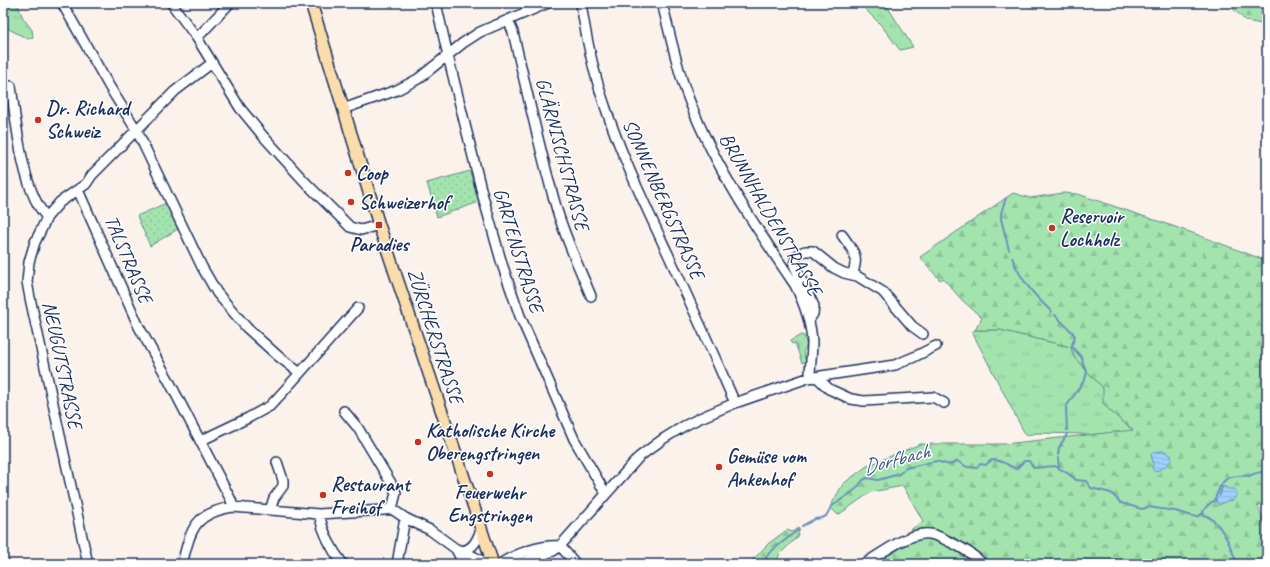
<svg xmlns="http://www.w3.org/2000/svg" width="1270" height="567" viewBox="0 0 1270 567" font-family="Caveat,sans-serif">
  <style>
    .grass { fill: url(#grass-tufts); stroke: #5f8a86 }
    .forest { fill: url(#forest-firs); stroke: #5f8a86 }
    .garden { fill: url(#garden-dots); stroke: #5f8a86 }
    .water { fill: url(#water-rules); stroke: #6a90bd }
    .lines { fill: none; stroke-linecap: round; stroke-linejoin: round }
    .stream { stroke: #6a90bd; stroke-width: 2 }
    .minor-casing { stroke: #1b2f5e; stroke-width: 12 }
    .major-casing { stroke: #1b2f5e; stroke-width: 14 }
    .minor { stroke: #fff; stroke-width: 9 }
    .major { stroke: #faddab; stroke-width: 11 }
    .poi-dot { fill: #c8321e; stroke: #fff; stroke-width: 1.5 }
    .labels { text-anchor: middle; stroke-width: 3; stroke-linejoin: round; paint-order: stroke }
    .poi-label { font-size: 20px; font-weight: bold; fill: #1b2f5e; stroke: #fff; text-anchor: start }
    .street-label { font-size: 20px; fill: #1b2f5e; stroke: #fff }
    .water-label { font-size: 21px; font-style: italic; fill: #3c5886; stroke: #fff }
  </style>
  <defs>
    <pattern id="grass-tufts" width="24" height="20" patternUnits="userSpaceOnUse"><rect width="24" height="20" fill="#a3e4ae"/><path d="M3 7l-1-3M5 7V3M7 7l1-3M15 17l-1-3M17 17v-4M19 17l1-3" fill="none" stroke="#8cc498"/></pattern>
    <pattern id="forest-firs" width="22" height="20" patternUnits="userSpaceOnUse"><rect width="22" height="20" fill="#a3e4ae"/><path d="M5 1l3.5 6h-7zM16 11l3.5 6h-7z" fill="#8cc498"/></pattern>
    <pattern id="garden-dots" width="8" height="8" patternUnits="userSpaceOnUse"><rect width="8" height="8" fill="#a3e4ae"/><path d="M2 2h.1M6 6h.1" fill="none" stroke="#8cc498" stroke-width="1.8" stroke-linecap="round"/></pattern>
    <pattern id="water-rules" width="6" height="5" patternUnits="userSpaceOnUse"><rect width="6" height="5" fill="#9fd1fc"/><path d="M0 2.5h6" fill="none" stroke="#88b4da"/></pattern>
  </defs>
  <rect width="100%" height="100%" fill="#fbf2eb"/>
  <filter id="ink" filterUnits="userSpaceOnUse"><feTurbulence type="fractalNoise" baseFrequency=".025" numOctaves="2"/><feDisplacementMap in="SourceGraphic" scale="8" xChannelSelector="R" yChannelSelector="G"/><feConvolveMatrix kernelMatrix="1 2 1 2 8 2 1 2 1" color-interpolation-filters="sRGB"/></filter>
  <g filter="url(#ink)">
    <path class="grass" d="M3 3H17L23 18 32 30 33 37 28 39 3 26Z
      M875 3H885L913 47 900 50 881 25 865 9Z
      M975 330H1000L1071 347 1074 357 1103 388 1109 410 1133 430 1116 454 1084 434 1036 433 1026 436 972 332Z
      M801 335 804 336 807 346 803 352 806 361 802 363 795 343 792 344 790 341Z"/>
    <path class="forest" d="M1227 3H1267V25L1246 21Z
      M1013 193 1030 198 1063 193 1078 194 1190 232 1267 261V504L1258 505 1267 534V564H972L968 560 966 564H863L923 521 903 486 871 492 838 515 830 507 843 484 867 466 920 444H1004L1133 430 1109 410 1103 403V388L1074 357 1071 347 1000 330H975L982 318 961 299 943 278 940 280 920 257Z
      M798 528 799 530 797 537 779 555 777 564H749L769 543 787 530 792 532Z"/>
    <path class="garden" d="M470 171 479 202 437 217 427 183Z
      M166 203 178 229 150 246 137 216Z"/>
    <path class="water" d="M1165 451 1168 454 1171 455 1172 459 1166 466 1155 472 1152 468 1153 464 1151 453 1152 452Z
      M1221 485H1222L1219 496H1220L1223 486 1229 489H1235C1237 494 1237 498 1231 501L1229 500 1219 505 1215 499Z"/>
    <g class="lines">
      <path class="stream" d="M1006 198 1001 213V219L1009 250
        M1012 257C1020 280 1035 296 1052 312
        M1055 315 1073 333 1075 336 1072 345 1073 348 1082 358 1083 364 1087 372 1085 379 1066 407 1067 430
        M1058 455 1059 448 1067 434
        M1058 458 1059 468
        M1008 465 1016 469 1024 461H1029L1034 468 1055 466C1063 471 1070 473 1076 480L1086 481 1091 488 1111 493 1121 503 1142 509 1148 507 1175 511 1196 517 1202 514C1221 519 1231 547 1237 564
        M1202 514C1204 508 1210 502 1216 500L1215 499C1220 485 1223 476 1239 476 1243 476 1245 475 1249 476 1255 473 1260 471 1267 473
        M802 526 815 519 822 518 826 516 831 507 856 489 863 480 867 478 878 480 899 474 906 468 936 461 950 465 957 461 967 467 977 468 980 464 986 465C992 456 999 461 1007 464
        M765 564 766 558 769 553 799 529"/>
      <g class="minor-casing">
        <path id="minor" d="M62 3 109 86 137 131 202 267 217 293 247 328 278 356 300 373
          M171 3 197 38 240 108 263 136 306 183 350 227 361 230 379 225
          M436 3 448 56 482 193 502 264 520 316 574 439 606 494
          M581 3C586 37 593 71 604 103 621 155 645 205 668 254 691 304 713 353 735 403
          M662 3C669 30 675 59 684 86 709 158 752 222 795 285 804 303 811 322 812 342 812 354 810 366 810 377
          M508 20 513 32C527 92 540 152 557 210 566 240 579 267 591 296
          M197 38 230 3
          M11 86C16 121 22 192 47 217
          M343 109 397 90 418 79 463 43 480 32 548 3
          M78 190 139 327 169 381 231 500 233 507
          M842 235C853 251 860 255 852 275
          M809 320 813 314 814 306 794 265 796 258 800 253 805 251H813L834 268 844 273 857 276 883 292 912 326 923 334
          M817 377 829 389 851 399 864 401 933 397 944 403
          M344 411 358 428 394 488 396 493 392 509
          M200 441 248 418 270 406 283 392 358 308
          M270 510 274 498 283 486V480L277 462
          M319 514C323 533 331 549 343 564
          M456 549 461 559 469 564
          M463 551C474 548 477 540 481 530
          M88 564 30 298 27 282 29 262 35 242 41 230 47 217 60 202 86 184 92 175 175 91 212 63
          M182 564C191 529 194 513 233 507L319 514 384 510 392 509 405 518 430 530 456 549 463 551 488 564
          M397 564 405 518
          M500 564C515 554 542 544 560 546L576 564
          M519 564 553 551 560 546 639 457 663 439 684 426 700 418 735 403 808 378 895 365 914 357 936 346
          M864 564C881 554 910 531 930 534 937 535 944 539 950 542 963 548 973 554 983 564"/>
      </g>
      <g class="major-casing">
        <path id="major" d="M311 3 379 225 493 564"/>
      </g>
      <use href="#minor" class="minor"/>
      <use href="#major" class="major"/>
    </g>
  </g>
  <g class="poi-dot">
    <circle cx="38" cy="120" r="4"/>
    <circle cx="348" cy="173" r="4"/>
    <circle cx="351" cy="202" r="4"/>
    <rect x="375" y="221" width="8" height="8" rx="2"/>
    <circle cx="1052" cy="228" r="4"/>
    <circle cx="418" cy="442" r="4"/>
    <circle cx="719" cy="467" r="4"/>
    <circle cx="490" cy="474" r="4"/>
    <circle cx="323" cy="495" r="4"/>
  </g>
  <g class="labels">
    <g class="poi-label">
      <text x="46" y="115">Dr. Richard<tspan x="46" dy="23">Schweiz</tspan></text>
      <text x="356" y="180">Coop</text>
      <text x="359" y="209">Schweizerhof</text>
      <text x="1060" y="223">Reservoir<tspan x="1060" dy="23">Lochholz</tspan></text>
      <text x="379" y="251" text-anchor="middle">Paradies</text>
      <text x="426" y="437">Katholische Kirche<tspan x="426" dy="23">Oberengstringen</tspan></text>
      <text x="727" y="463">Gemüse vom<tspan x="727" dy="23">Ankenhof</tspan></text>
      <text x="331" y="491">Restaurant<tspan x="331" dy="23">Freihof</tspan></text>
      <text x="490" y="499" text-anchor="middle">Feuerwehr<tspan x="490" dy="23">Engstringen</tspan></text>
    </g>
    <g class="street-label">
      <text transform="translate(563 154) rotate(75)" y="7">GLÄRNISCHSTRASSE</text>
      <text transform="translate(664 199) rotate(66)" y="7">SONNENBERGSTRASSE</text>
      <text transform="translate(771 214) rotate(60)" y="7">BRUNNHALDENSTRASSE</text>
      <text transform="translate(519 250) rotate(73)" y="7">GARTENSTRASSE</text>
      <text transform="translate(129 259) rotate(67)" y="7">TALSTRASSE</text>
      <text transform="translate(436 336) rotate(72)" y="7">ZÜRCHERSTRASSE</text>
      <text transform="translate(63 365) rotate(78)" y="7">NEUGUTSTRASSE</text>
    </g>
    <g class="water-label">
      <text transform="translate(896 459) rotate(-15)" y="7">Dorfbach</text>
    </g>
  </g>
  <rect width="1270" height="567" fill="none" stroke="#fff" stroke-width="16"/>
  <rect x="8" y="8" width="1254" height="551" fill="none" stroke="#1b2f5e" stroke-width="1.5" filter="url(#ink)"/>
</svg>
